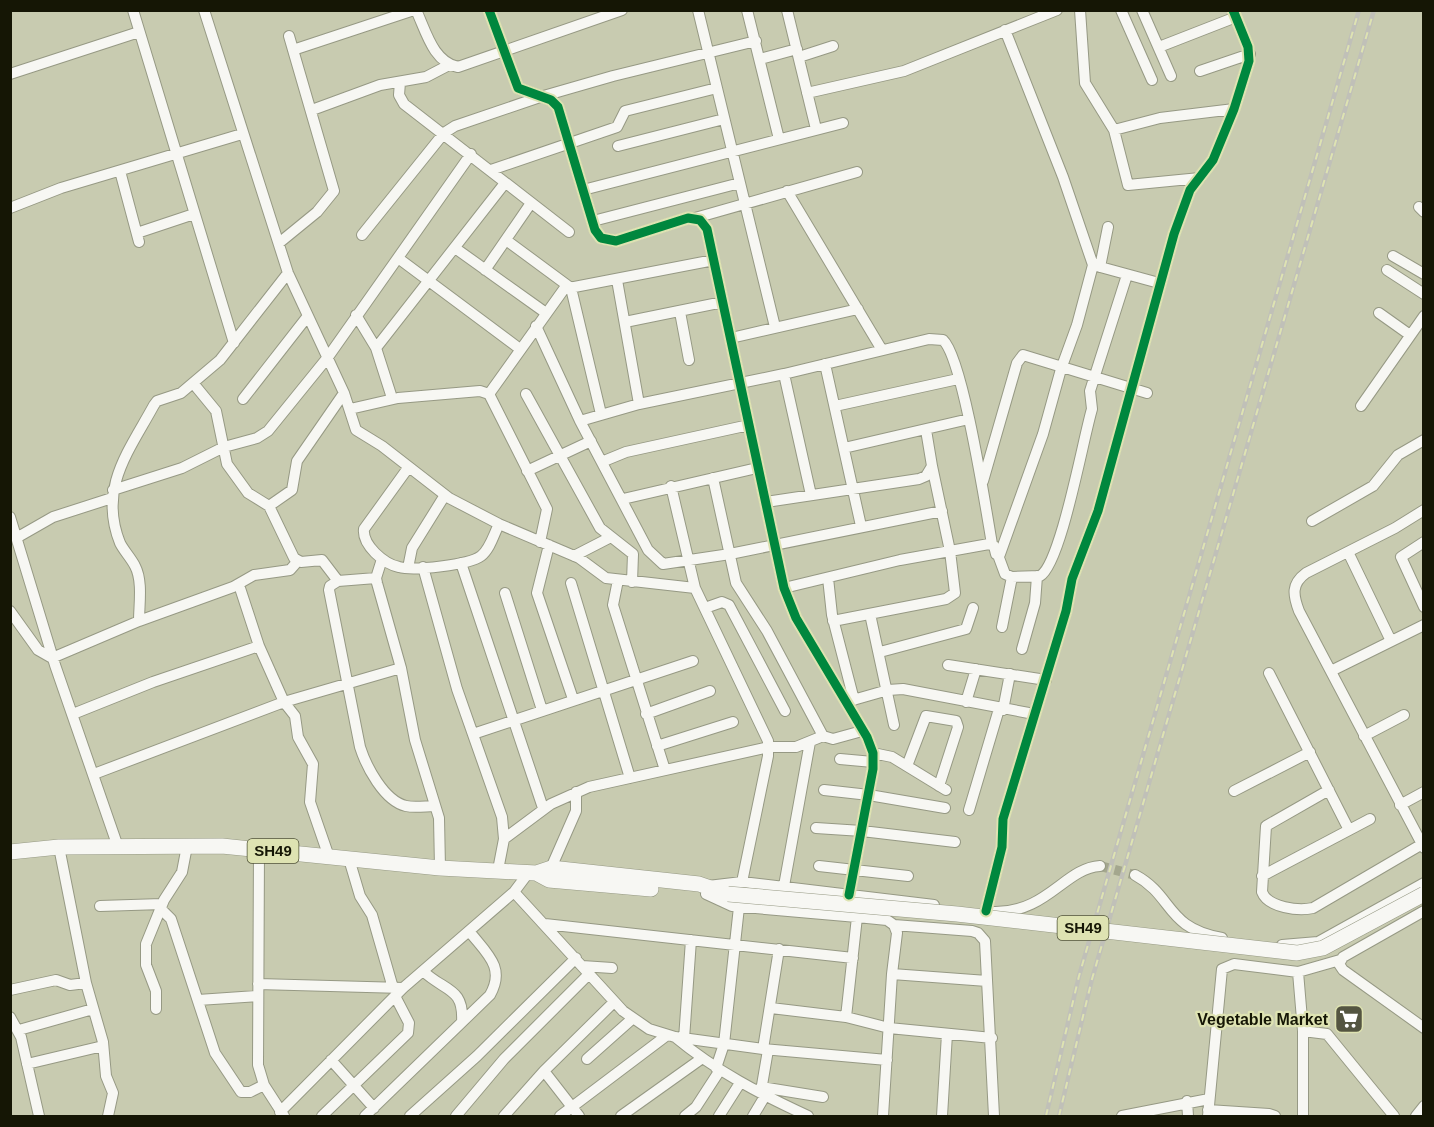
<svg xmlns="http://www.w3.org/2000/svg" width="1434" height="1127" viewBox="0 0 1434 1127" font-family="Helvetica,sans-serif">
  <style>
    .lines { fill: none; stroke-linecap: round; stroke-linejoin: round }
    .minor-tunnel { stroke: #a4a78e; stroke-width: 10; stroke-dasharray: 10 5; stroke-linecap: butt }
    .minor-casing { stroke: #969984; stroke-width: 12 }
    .primary-casing { stroke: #969984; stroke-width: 16 }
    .minor { stroke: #f7f7f3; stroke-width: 10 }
    .primary { stroke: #f7f7f3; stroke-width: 15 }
    .rail-casing { stroke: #c0c0b8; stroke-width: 4.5 }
    .rail { stroke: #dee3b2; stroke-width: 2; stroke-dasharray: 7; stroke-linecap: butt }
    .primary-bridge-casing { stroke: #969984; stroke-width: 16; stroke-linecap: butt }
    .primary-bridge { stroke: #f7f7f3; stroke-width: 15 }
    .cycleway-casing { stroke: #dee3b2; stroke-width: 13 }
    .cycleway { stroke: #00873e; stroke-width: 9 }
    .labels { text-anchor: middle; stroke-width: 4.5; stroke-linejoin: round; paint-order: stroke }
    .shield { fill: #dee3b2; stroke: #515439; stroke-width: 1.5 }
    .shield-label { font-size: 15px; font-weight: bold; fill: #151605 }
    .poi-label { font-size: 16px; font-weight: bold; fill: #151605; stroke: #dee3b2; text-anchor: end }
  </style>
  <rect width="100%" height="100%" fill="#c8cbb0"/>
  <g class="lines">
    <path class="minor-tunnel" d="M1100 866 1135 875"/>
    <g class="minor-casing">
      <path id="minor" d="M133 10 234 343
        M204 10 288 273 344 393 356 430 382 446 449 498 499 524 579 558 606 578 695 588
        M416 10C426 31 433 62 458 67L622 10
        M489 10 518 88 551 100 558 107 595 230 601 238 616 241 688 218 700 220 707 229 784 588 796 618 867 737 873 753V769L849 895
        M698 10 775 327
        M747 10 779 139
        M787 10 816 129
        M1080 10 1085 83 1114 130 1128 185 1200 178
        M1121 10 1152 80
        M1142 10 1171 76
        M1159 47 1236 17
        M293 50 414 10
        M799 57 833 46
        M760 59 797 49
        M1200 71 1250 54
        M10 74 139 32
        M400 82 399 95 404 104 569 232
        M807 93 904 71 1057 10
        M312 110 380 85 426 77 449 65
        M1114 130 1160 118 1234 109
        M618 146 724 119
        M491 170 617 127 625 111 717 88
        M120 171 139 242
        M583 190 843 123
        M787 191 882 350
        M1419 207 1424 212
        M10 208 61 188 242 134
        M695 218 857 172
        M593 221 740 183
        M137 233 194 214
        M362 235 444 133 455 126 540 97 613 76 756 41
        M506 240 571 288 601 414
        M279 243 317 212 334 191 289 36
        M455 248 546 313
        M1393 256 1424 274
        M398 258 520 349
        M1093 265 1159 283
        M1100 267 1108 227
        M485 270 531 203
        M1387 270 1424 294
        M617 280 639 404
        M680 312 689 360
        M1379 313 1410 335
        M356 315 376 348 392 398
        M625 322 723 302
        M536 326 580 421 648 550 663 564 730 554 942 511
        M731 338 858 309
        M376 348 505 183
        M825 364 861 526
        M784 374 811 495
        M193 383 216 411 227 464 248 493 269 506 294 558 301 562 322 560 338 581
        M489 394 564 289 714 260
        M526 394 600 528 633 554 632 582
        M243 399 307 317
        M835 406 958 379
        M1361 406 1424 316
        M350 409 398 398 480 391 489 394 547 509 540 542
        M580 421 639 404 784 374 929 339 943 340C963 358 986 510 992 544
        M844 448 969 419
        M604 461 626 452 749 425
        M408 468 364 529C362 545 384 564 399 567 414 571 469 565 481 556 490 549 494 534 499 524
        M527 471 591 441
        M713 478 736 583 767 631 823 736 833 739 862 731
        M983 481 1017 363 1023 355 1147 393
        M671 486 695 588 768 741V756L742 882
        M113 490 182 468 224 447 257 438 268 431 328 357 471 154
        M623 499 757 468
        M766 502 919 479 926 476 932 466 926 430
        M269 506 292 490 297 461 344 393
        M1424 510 1395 528 1306 573C1291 584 1293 595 1299 611L1424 848
        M10 517 55 665 118 847
        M1312 521 1373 486 1398 455 1424 440
        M18 537 53 517 112 498
        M1424 542 1401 557 1424 607
        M549 545 537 593 573 699
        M1348 552 1391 641
        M998 555 1005 574 1012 577 1040 576C1061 564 1083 439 1092 409L1090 391 1127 275
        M574 556 609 538
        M382 559 376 578 377 583 401 668 415 740 439 818 440 868
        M461 563 543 808
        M423 567 457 689 502 817 504 839 498 870
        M408 568 412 548 445 495
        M376 578 338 581 330 586 329 590 360 747C366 766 384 801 406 806 415 808 426 806 435 806
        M828 578 832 615 854 700
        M618 580 613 605 665 770
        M571 583 630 778
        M239 585 259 646 284 702 295 716 298 737 313 764 310 802 329 857
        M784 588 900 560 989 544 994 546 996 554H1000L1043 434 1061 369 1077 325 1093 265 1063 177 1005 30
        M505 593 542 710
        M705 608 722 602 729 605 785 711
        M10 611 38 650 52 658 139 621 233 587 254 575 290 570 297 562
        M870 614 894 725
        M139 621C139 605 143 581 135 566 131 558 124 551 120 543 98 488 129 451 154 405L157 401 181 393 220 360 288 273
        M833 621 946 599 955 593 950 551 932 466
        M1002 627 1012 577
        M1022 649 1035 603 1037 576
        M880 652 966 629 973 608
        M948 665 1046 680
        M1331 671 1424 625
        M1269 673 1349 830
        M846 702 888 690 903 689 1034 714
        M966 702 976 669
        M1003 710 1010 674
        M73 714 153 682 259 646
        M646 714 710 691
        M473 734 693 661
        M1364 736 1404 715
        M657 746 733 722
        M873 753 892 757 946 790
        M840 759 873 762
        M907 766 926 716 956 721 958 727 939 786
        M94 774 284 702 401 668
        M824 790 869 795 945 808
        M1329 790 1266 826 1262 892C1268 908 1299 911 1313 908L1424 843
        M1234 791 1310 752
        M1400 805 1424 792
        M969 810 999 709
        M816 828 862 831 955 842
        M504 839 551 804 589 787 769 747H796L823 736
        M59 847 86 983 103 1042 106 1076 113 1093 108 1116
        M259 850 258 1065 264 1085 284 1116
        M349 859 360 896 372 915 393 988
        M819 866 908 876
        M551 868 576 811V792
        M1135 875C1174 896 1165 928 1222 938
        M1262 876 1370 819
        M708 886 742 882 934 905
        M784 886 810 742
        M514 892 623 1011 649 1029 675 1037 763 1049 887 1060
        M706 894 732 906 857 917 887 920 894 925 897 933 892 974 883 1116
        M100 906 162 904
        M160 908 171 919 215 1053 241 1092H250L264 1085
        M986 911 1002 847 1003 819 1066 611 1072 579 1098 511 1174 234 1190 190 1213 160 1234 109 1249 61 1248 47 1233 10
        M1424 911 1343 957 1339 964 1343 970 1424 1028
        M994 912C1047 913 1065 868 1100 866
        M545 924 853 958
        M894 925 972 931 978 933 985 941 994 1116
        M1282 945 1318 942 1424 883
        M582 966 612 968
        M423 971C445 992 464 987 462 1022
        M1298 972 1303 1031V1116
        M892 974 987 981
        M258 984 403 988
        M10 990 56 980 70 985 86 983
        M198 1000 258 996
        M771 1008 846 1017 889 1028 992 1038
        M156 1009V991L146 965V944L164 900 182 872 187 846
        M10 1017 21 1037 39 1116
        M846 1017 857 917
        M19 1030 93 1009
        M1303 1031 1327 1034 1394 1116
        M675 1037C716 1071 760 1094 808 1116
        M684 1039 691 940
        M763 1049 779 949
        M587 1059 632 1019
        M331 1060 374 1108
        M27 1064 103 1046
        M716 1068 724 1044 739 907
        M544 1071 579 1116
        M761 1087 823 1097
        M761 1091 768 1050
        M1187 1101 1188 1116
        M1208 1110 1269 1114 1275 1116
        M280 1112 403 988 514 892 529 872
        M322 1116 408 1033 409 1023 395 996
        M365 1116 490 995C506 967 486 953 469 931
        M410 1116 477 1056 576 958
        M456 1116 504 1059 589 974
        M504 1116 544 1071 614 1002
        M560 1116 666 1036
        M621 1116 701 1059
        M685 1116 696 1107 720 1070
        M719 1116 740 1083
        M753 1116 765 1096
        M942 1116 947 1034
        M1122 1116 1209 1099
        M1208 1116 1222 969 1234 964 1298 972 1340 960
        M1416 1116 1424 1106"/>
    </g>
    <g class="primary-casing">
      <path id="primary" d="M10 852 59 847 222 846 440 868 536 873 551 868 699 884 728 894
        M536 873 549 880 651 889"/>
    </g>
    <use href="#minor" class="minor"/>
    <use href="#primary" class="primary"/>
    <g class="rail-casing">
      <path id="rail" d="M1046 1116 1079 976 1359 10
        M1059 1116 1092 979 1374 10"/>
    </g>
    <use href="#rail" class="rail"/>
    <g class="primary-bridge-casing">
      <path id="primary-bridge" d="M728 894 957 914 1297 953 1323 948 1424 894"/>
    </g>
    <use href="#primary-bridge" class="primary-bridge"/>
    <g class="cycleway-casing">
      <path id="cycleway" d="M489 10 518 88 551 100 558 107 595 230 601 238 616 241 688 218 700 220 707 229 784 588 796 618 867 737 873 753V769L849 895
        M986 911 1002 847 1003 819 1066 611 1072 579 1098 511 1174 234 1190 190 1213 160 1234 109 1249 61 1248 47 1233 10"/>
    </g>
    <use href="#cycleway" class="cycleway"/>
  </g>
  <defs>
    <g id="supermarket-square" transform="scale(1.5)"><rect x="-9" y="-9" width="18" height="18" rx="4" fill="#545541" stroke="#dee3b2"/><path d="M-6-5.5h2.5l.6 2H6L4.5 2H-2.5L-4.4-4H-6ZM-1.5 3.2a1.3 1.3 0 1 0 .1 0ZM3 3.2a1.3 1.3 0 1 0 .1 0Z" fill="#fff"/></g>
  </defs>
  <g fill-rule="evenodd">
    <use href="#supermarket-square" x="1349" y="1019"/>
  </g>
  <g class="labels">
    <g class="shield">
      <rect x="247.5" y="839" width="51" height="24" rx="4.5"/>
      <rect x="1057.5" y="916" width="51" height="24" rx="4.5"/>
    </g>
    <g class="shield-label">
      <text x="273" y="856">SH49</text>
      <text x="1083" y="933">SH49</text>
    </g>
    <g class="poi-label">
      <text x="1328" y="1025">Vegetable Market</text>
    </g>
  </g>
  <rect width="1434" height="1127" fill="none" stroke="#151605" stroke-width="24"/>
</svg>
